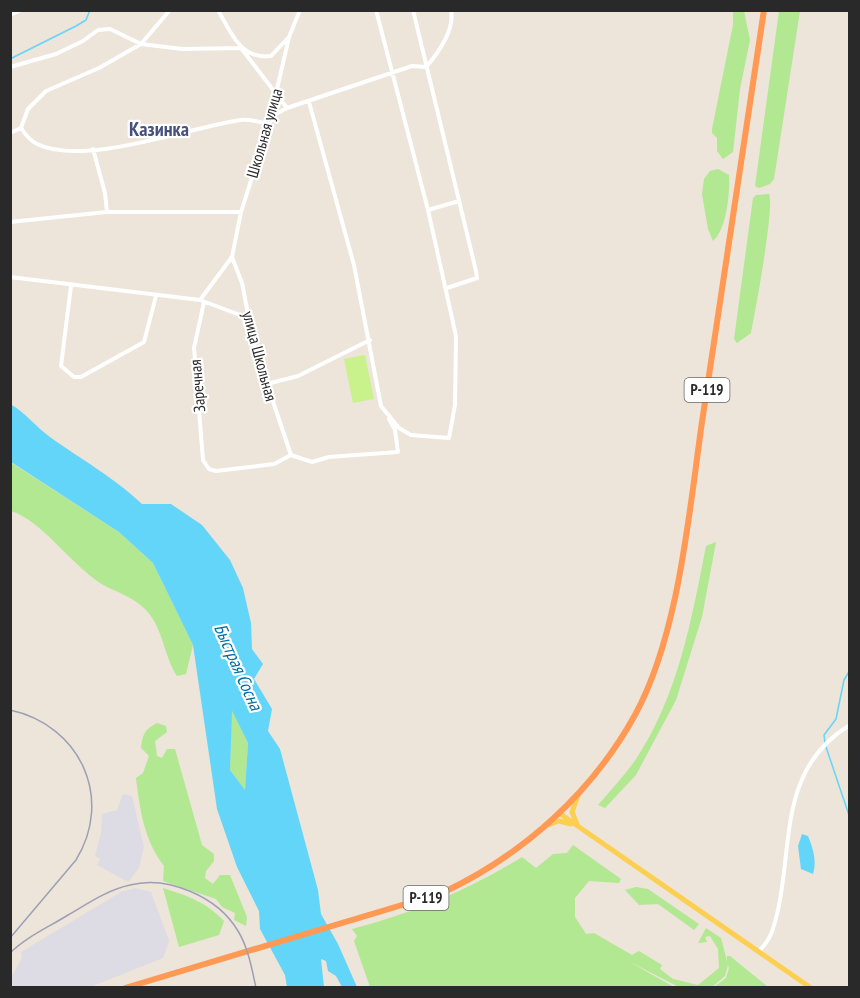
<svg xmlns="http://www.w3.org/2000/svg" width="860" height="998" viewBox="0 0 860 998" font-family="'PT Sans Narrow',sans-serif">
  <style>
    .industrial { fill: #dddbe4 }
    .green { fill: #b1e891 }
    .pitch { fill: #c9f18c }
    .water { fill: #63d5f8; fill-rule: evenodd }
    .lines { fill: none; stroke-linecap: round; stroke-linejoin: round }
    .stream { stroke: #63d5f8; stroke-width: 1.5 }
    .minor { stroke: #fff; stroke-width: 4 }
    .major { stroke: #fccf50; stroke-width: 5 }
    .highway { stroke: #ff9953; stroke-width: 6 }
    .rail { stroke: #9ca0b5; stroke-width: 1.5 }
    .labels { text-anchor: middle; stroke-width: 4.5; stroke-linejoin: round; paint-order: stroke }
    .shield { fill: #fff; stroke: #696969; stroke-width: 1.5 }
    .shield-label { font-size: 15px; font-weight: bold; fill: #292929 }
    .street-label { font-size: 16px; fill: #292929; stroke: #fff }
    .water-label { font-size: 18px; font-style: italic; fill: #0271a4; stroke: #fff }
    .quarter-label { font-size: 20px; font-weight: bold; fill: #46517e; stroke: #fff }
  </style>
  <rect width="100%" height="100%" fill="#ede4da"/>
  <path class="industrial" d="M123 794 132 796 144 847 139 868 128 882 97 865 100 859 95 856 101 833 102 814 117 810Z
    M135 888 151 892 169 941 163 958 90 987 14 988 11 985V978L22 958 21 952 121 892Z"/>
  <path class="green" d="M733 10 744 11 750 40 740 89 733 152 723 159 717 151V138L712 133V129L733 25Z
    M779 11H800L774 179 770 184 759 188 755 186Z
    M718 169 729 175C730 192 727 229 713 241L708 229 702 194 704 179 710 171Z
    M769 194C775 205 755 313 751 333L737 343 734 339 753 198 756 195Z
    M10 462 119 532 153 563 193 645 186 674 177 676C164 656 163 628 146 610 134 598 122 594 107 587 74 570 44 521 11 511Z
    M716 542 702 617 676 700 636 775 605 808 598 805C611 790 625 775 636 759 678 696 692 618 706 546Z
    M231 709 248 743 245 790 230 770Z
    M157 723 166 726 167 732 155 741 157 756 162 758 167 749H175L202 845 214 854V861L206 871 205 878 213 884 220 875H230L247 917 246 926 234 920 235 913 222 907 216 899 163 881 164 866C144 840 140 810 136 778L143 773 149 756 141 748C142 735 145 729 157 723Z
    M573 845 621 879 619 883 589 881 575 898V917L586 934 594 933 632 955 639 951 662 965 660 969 673 979 698 985 719 968 718 949 710 936 705 937 707 942 698 943 706 928 721 938 727 961V956H730L768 987H714L726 978 729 968 728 965 725 976 712 987H679L628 961 674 987H370L354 941 357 936 352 929C413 913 469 890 522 857L536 868 553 854 567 853Z
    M636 887 648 889 699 924 694 930 658 904 639 905 625 890Z
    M163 888C188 896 206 902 224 921L219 935 179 947Z"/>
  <path class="pitch" d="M365 355 374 399 353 403 344 359Z"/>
  <path class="water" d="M10 404C26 413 36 427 50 437 83 461 111 475 142 504H171L202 525 230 560 243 588 251 623 252 649 263 664 254 679 272 709 268 731 280 749 318 890 321 914 338 944 357 987H342L336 976 328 971 326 961 321 959 324 987H287L285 975 260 929 259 911 237 867 217 809 193 645 153 563 119 532 11 462ZM232 711 248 743 245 790 230 770Z
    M802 834 808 836C813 848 817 861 813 874L801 869 798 846Z"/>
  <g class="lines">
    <path class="stream" d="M10 59 76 26 86 20 90 10
      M825 743 824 735 836 719 844 680 850 670
      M826 747 850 818"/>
    <path class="minor" d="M218 10C231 33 241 60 271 56L288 38
      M413 10 476 271 477 278 447 288
      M10 15 21 10
      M10 67 56 54 83 41 98 30 110 29 141 44 182 49 241 48 287 108
      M309 102 354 265 381 406 399 428 411 435 449 438 455 405 456 336 428 210 376 10
      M21 128C25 134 30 141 37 144 85 167 190 127 241 120 250 119 260 122 269 124L274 115 287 108 412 66 426 67C438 53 455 30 451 10
      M10 133 21 128 28 109 46 91 99 68 141 44 170 10
      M93 149 105 193 107 212
      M428 210 459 201
      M10 222 107 212H241
      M232 257 242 283 254 345 291 455
      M10 277 200 300 248 318
      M71 286 61 366 74 377H81L144 342 156 296
      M200 300 232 257 241 212 269 124 289 37 300 10
      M204 302 194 348 203 460 209 469 216 471 274 464 291 455
      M267 384 298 376 370 340
      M291 455 312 462 329 457 398 452 395 430 389 419
      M760 950C772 938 774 926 778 910 793 841 779 768 850 725"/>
    <path class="major" d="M559 813 811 988
      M577 824 572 812 579 793
      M548 825 559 821 571 824"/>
    <path class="highway" d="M125 988 442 893C523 855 592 793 635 715 679 635 689 512 702 422 722 285 743 148 764 10"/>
    <path class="rail" d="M10 710C80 725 114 798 76 860L10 938
      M10 953C26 937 49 927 68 915 87 904 107 890 130 885 168 875 218 897 238 931 248 947 252 969 256 988"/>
  </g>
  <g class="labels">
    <g class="shield">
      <rect x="684.5" y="378" width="45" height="24" rx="4.5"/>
      <rect x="403.5" y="886" width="45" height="24" rx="4.5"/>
    </g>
    <g class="shield-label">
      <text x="707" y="395">Р-119</text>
      <text x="426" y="903">Р-119</text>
    </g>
    <g class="street-label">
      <text transform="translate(264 133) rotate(-74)" y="6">Школьная улица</text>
      <text transform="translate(260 356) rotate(75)" y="6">улица Школьная</text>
      <text transform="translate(197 386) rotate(-95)" y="6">Заречная</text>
    </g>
    <g class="water-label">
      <text transform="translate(238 667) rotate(66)" y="6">Быстрая Сосна</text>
    </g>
    <g class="quarter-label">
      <text x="159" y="136">Казинка</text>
    </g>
  </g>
  <rect width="860" height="998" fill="none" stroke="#292929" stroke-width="24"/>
</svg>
